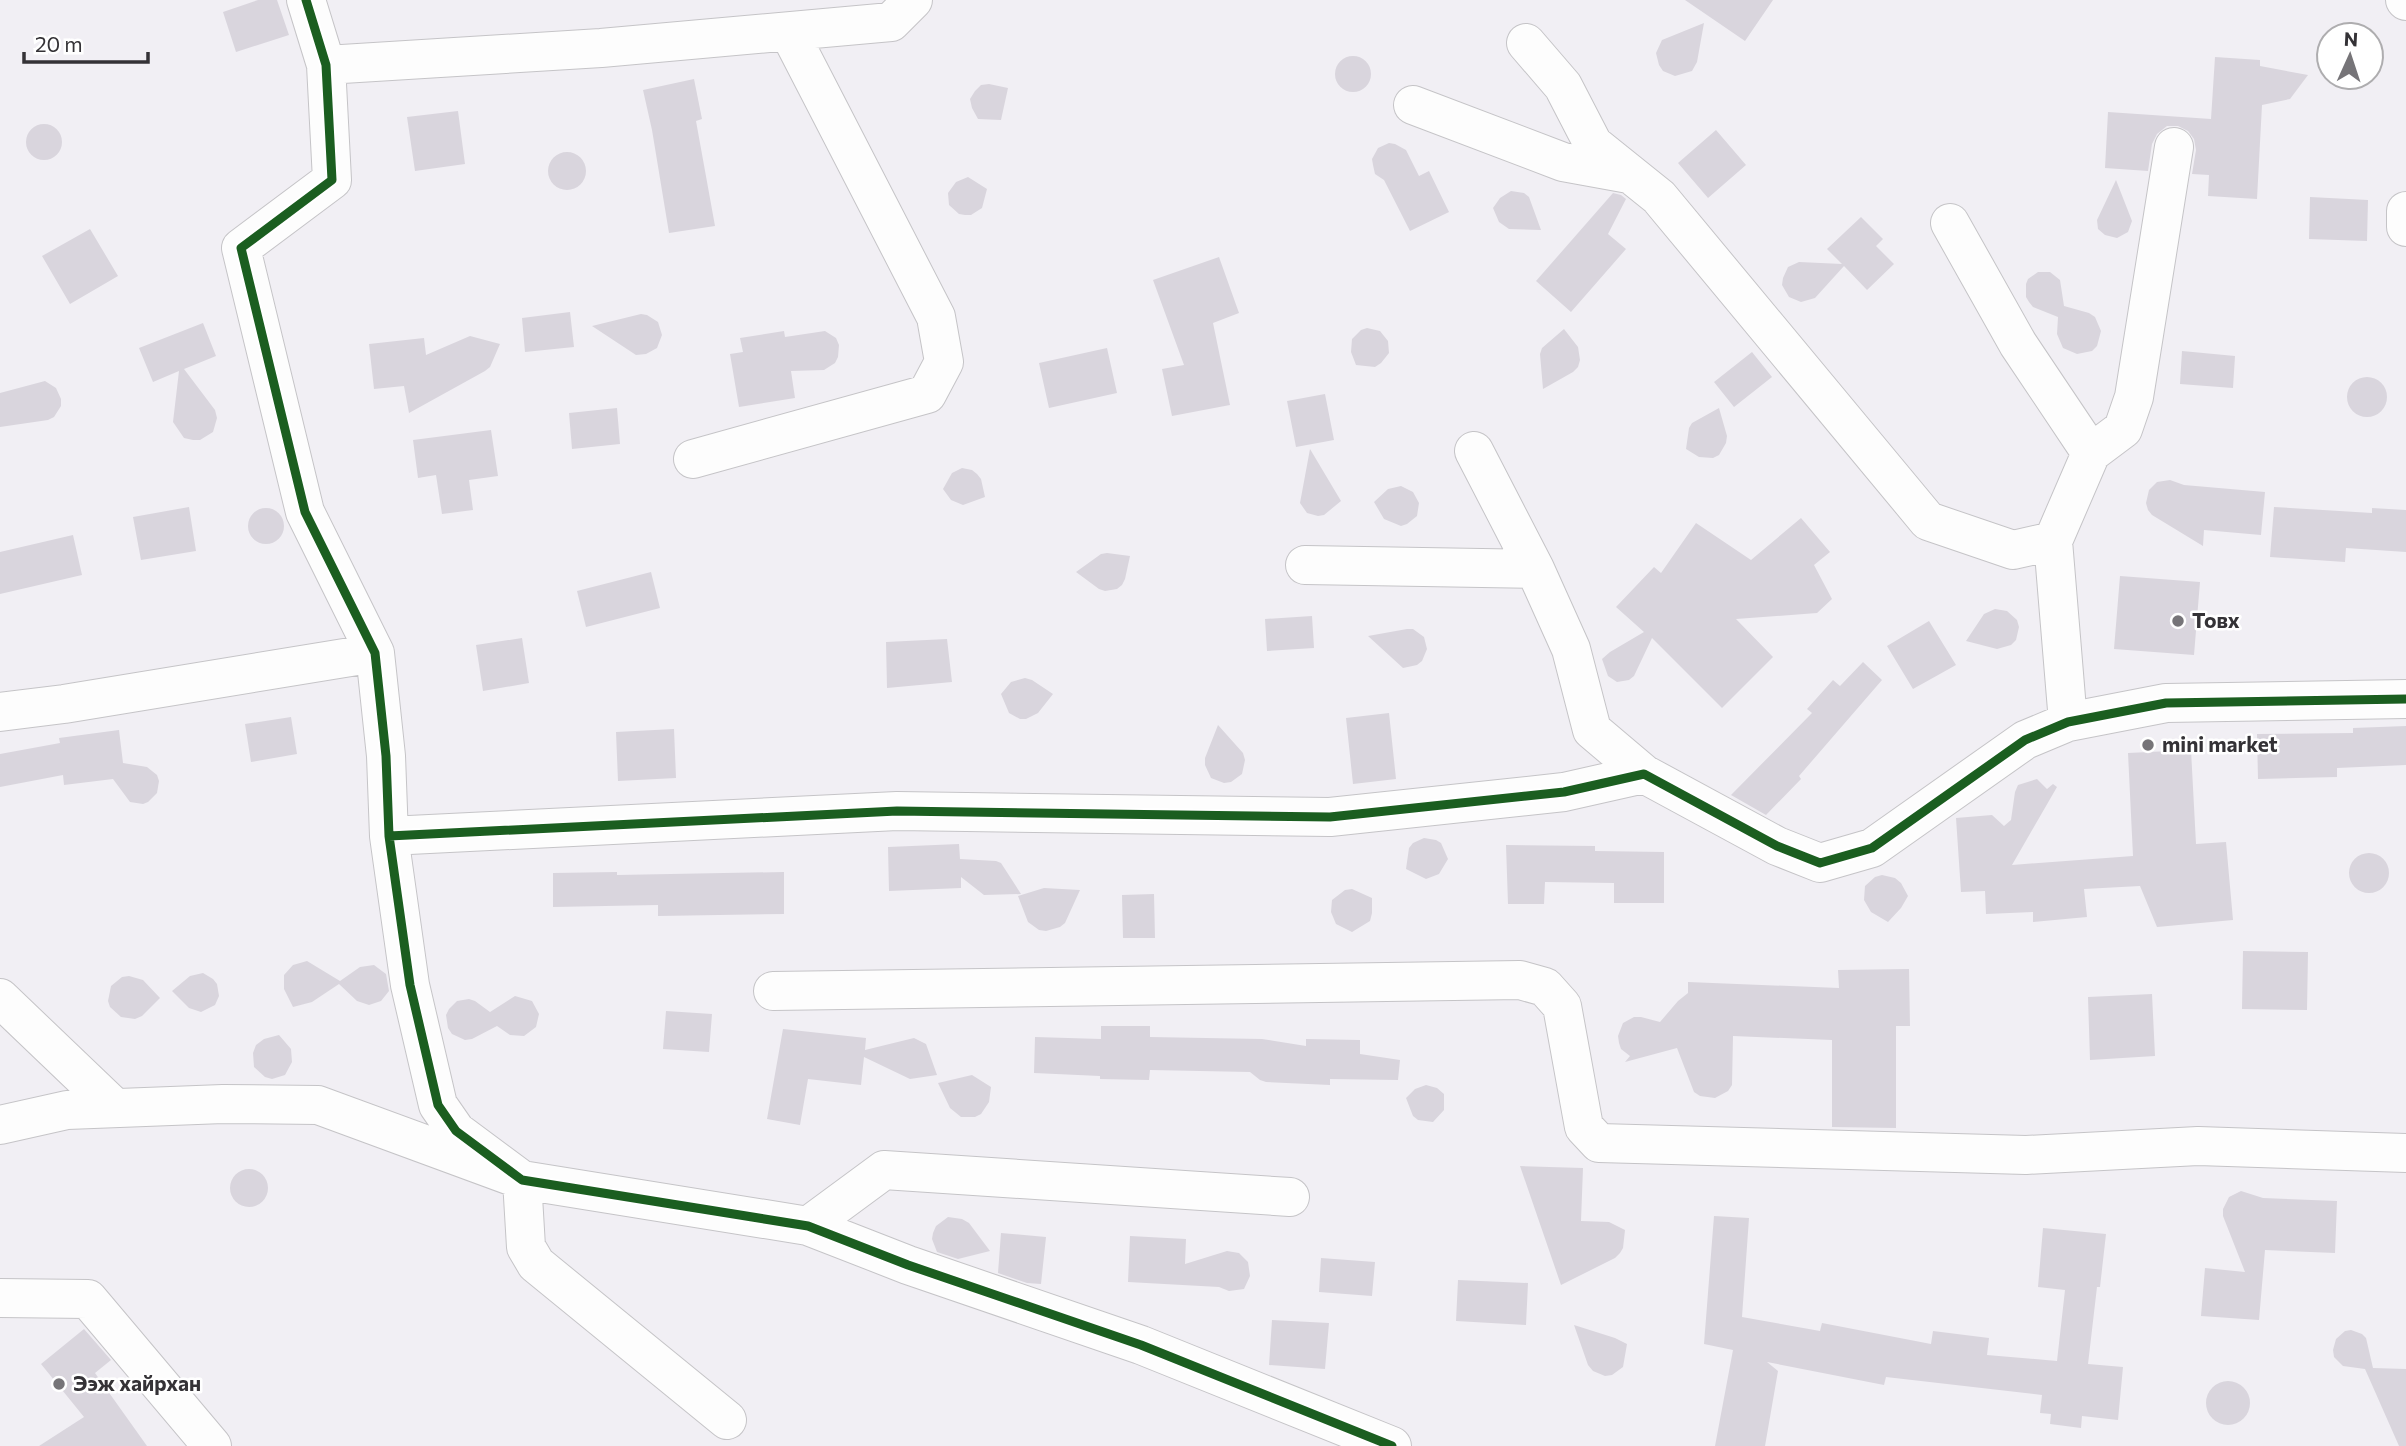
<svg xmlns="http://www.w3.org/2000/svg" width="2406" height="1446" viewBox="0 0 2406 1446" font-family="Commissioner,sans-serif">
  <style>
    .building { fill: #d9d5dd }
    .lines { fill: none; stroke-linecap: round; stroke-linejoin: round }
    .minor-casing { stroke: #c5c4c7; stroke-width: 40 }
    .minor { stroke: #fdfdfd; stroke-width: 38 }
    .cycleway-casing { stroke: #fff; stroke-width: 13 }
    .cycleway { stroke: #1b5e20; stroke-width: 9 }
    .poi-dot { fill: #767478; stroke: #fff; stroke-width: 2.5 }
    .labels { text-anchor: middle; stroke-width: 5; stroke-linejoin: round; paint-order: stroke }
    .poi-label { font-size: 21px; font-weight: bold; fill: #343236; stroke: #fff; text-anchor: start }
  </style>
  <rect width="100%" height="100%" fill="#f1eff4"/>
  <path class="building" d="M258 0H277L289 35 236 52 223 12Z
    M1685 0H1773L1745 41Z
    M1704 23 1697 62 1692 71 1675 76 1663 71 1659 65 1656 53 1662 40Z
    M1335 74a18 18 0 1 1 36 0a18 18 0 1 1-36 0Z
    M2215 57 2260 60V66L2308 75 2290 99 2262 105 2257 199 2208 196 2209 175 2192 174 2196 150 2194 139 2188 131 2178 126H2167L2157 134 2152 144 2148 171 2105 168 2108 112 2211 119Z
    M694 79 702 119 696 121 715 226 669 233 652 130 643 90Z
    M989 84 1008 88 1001 120 978 119 972 108 970 99 975 91 981 85Z
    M458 111 465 164 415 171 407 117Z
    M26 142a18 18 0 1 1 36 0a18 18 0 1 1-36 0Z
    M1716 130 1746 165 1708 198 1678 163Z
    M1389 143 1395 144 1406 150 1419 176 1429 171 1449 212 1410 231 1384 180 1375 174 1373 165 1372 159 1378 148Z
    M548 171a19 19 0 1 1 38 0a19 19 0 1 1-38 0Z
    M968 177 987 189 982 208 971 215H965L959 214 949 205 948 193 956 182Z
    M2116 180 2132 221 2128 232 2117 238 2105 235 2098 229 2097 220Z
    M1511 191 1524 193 1529 197 1541 230 1509 229 1499 222 1493 208 1500 198Z
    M1613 193 1621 195 1626 199 1608 234 1626 249 1571 312 1536 281Z
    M2310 197 2368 200 2367 241 2309 239Z
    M1861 217 1883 239 1876 246 1894 264 1867 290 1844 266 1815 298 1801 302 1789 297 1782 285 1783 278 1788 267 1799 262 1842 264 1827 249Z
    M90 229 118 276 70 304 42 256Z
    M1219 257 1239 313 1213 323 1230 405 1172 416 1162 369 1184 365 1153 280Z
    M2038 272H2050L2060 280 2064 306 2089 313 2095 317 2101 331 2097 346 2092 351 2077 354 2063 348 2057 334 2058 317 2033 307 2029 302 2026 297V284L2028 279Z
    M570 312 574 347 525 352 522 318Z
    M641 314 647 315 658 322 662 335 657 348 646 354 636 355 592 326Z
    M203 323 216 356 184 369 215 410 217 418 213 432 200 440H193L184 438 173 422 179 371 153 382 139 348Z
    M1367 328 1380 331 1388 341 1389 353 1381 363 1375 367 1356 365 1351 352 1352 339 1361 330Z
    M1564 329 1578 347 1580 360 1578 367 1573 372 1543 389 1540 354 1542 348Z
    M784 331 785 337 825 331 836 338 839 345 838 357 835 363 824 370 791 371 795 398 739 407 730 354 743 352 740 338Z
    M470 336 500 344 490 367 485 371 409 413 404 386 374 389 369 344 424 338 426 355Z
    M1107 348 1117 393 1049 408 1039 363Z
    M2182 351 2235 356 2233 388 2180 384Z
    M1752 352 1772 377 1734 407 1714 382Z
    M2347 397a20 20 0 1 1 40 0a20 20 0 1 1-40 0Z
    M45 381 56 388 61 399V406L54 417 48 420 0 427V393Z
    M1325 394 1334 440 1296 447 1287 401Z
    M617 408 620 444 572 449 569 413Z
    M1719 408 1727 436 1726 443 1719 455 1713 458 1699 457 1686 449 1689 428 1692 423Z
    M491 430 498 476 469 480 473 510 442 514 436 475 418 478 413 440Z
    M1310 449 1341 501 1324 515 1318 516 1307 513 1300 503Z
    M962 468 972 470 977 474 981 479 985 497 963 505 951 500 943 489 952 473Z
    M2170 480 2184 485 2265 492 2261 535 2204 530 2203 546 2152 515 2148 510 2146 503 2149 490 2157 482Z
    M1401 486 1413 492 1419 503 1417 516 1407 524 1401 526 1384 519 1374 502 1388 489Z
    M189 507 196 551 141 560 133 517Z
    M2274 507 2372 513V508L2406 510V552L2346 548 2345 562 2270 557Z
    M248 526a18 18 0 1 1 36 0a18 18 0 1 1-36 0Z
    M1801 518 1830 552 1814 565 1832 599 1817 613 1736 619 1773 657 1722 708 1652 638 1634 676 1629 680 1617 682 1608 676 1602 659 1610 652 1644 632 1616 607 1654 567 1661 573 1696 523 1751 560Z
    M73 535 82 575 0 594V552Z
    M1107 553 1130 556 1125 579 1122 585 1117 589 1105 591 1099 589 1076 572 1101 554Z
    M651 572 660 608 586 627 577 591Z
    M2120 576 2200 582 2194 655 2114 649Z
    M1995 609 2007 611 2017 620 2019 627 2016 640 2011 645 1997 649 1966 641 1984 614Z
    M1312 616 1314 648 1267 651 1265 619Z
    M1929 621 1956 665 1913 689 1887 646Z
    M1407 629H1413L1424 637 1427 649 1422 661 1417 665 1403 668 1368 636Z
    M522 638 529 683 483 691 476 645Z
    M947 639 952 682 887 688 886 642Z
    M1863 662 1882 680 1799 776 1801 779 1766 815 1731 795 1812 713 1807 709 1833 680 1840 686Z
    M1025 678 1032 680 1053 694 1038 713 1026 719H1020L1009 713 1001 694 1011 682Z
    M1389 713 1396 779 1353 784 1346 718Z
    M291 717 297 754 251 762 245 724Z
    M1218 725 1243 753 1245 760 1242 774 1231 782 1224 783 1211 778 1205 765V758Z
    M2406 726V765L2337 768V777L2258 779 2257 734 2353 733V728Z
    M674 729 676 778 618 781 616 732Z
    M119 730 123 763 147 767 157 775 159 781 157 793 148 802 143 804 130 802 113 779 64 785 63 775 0 787V754L60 743 59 738Z
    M2191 750 2196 844 2226 842 2233 920 2157 927 2140 886 2084 889 2087 917 2033 922V912L1986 914 1985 891 1961 892 1956 818 1992 815 2004 826 2011 820 2015 792 2018 785 2037 779 2047 789 2053 784 2057 787 2012 865 2133 856 2128 753Z
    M1424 838 1436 840 1441 843 1448 859 1439 874 1426 879 1406 869 1409 848 1413 843Z
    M959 844 960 859 996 861 1001 863 1021 894 984 895 961 877V888L889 891 888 847Z
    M1506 845 1595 846V851L1664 852V903H1614V883L1545 882 1544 904H1508Z
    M2349 873a20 20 0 1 1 40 0a20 20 0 1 1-40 0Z
    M617 872V875L784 872V914L658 916V905L553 907V873Z
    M1882 875 1895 878 1901 883 1908 896 1901 908 1888 922 1871 912 1864 900 1865 886 1875 877Z
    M1044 888 1080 890 1065 923 1060 927 1046 931 1039 930 1028 922 1018 896Z
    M1352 889 1372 898V913L1370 921 1352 932 1336 924 1331 912 1332 900 1345 890Z
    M1154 894 1155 938H1123L1122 895Z
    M2243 951 2308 952 2307 1010 2242 1009Z
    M307 961 340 981 360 967 374 965 386 974 389 991 381 1001 369 1005 357 1001 339 984 312 1002 293 1007 284 989V975L293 965Z
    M1909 969 1910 1026H1896V1128L1832 1127V1040L1733 1036 1732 1085 1728 1091 1715 1098 1700 1096 1694 1092 1677 1048 1625 1062 1630 1056 1621 1049 1619 1043 1618 1036 1623 1023 1634 1017H1641L1660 1022 1678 1001 1688 993V982L1839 988 1838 970Z
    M203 973 213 979 217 984 219 996 215 1005 201 1012 189 1008 172 991 190 976Z
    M129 976 143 980 160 998 142 1016 135 1019 121 1017 110 1007 108 1001 111 986 122 977Z
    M2152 994 2155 1056 2090 1060 2088 997Z
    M515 996 532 1001 539 1014 536 1027 524 1036 510 1035 497 1026 472 1039 465 1040 452 1034 448 1028 446 1015 449 1009 457 1001 469 999 475 1001 490 1012Z
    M666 1011 712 1014 709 1052 663 1049Z
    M1101 1026H1150V1037L1262 1039 1306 1046V1039L1360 1040V1054L1400 1060 1398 1080 1330 1079V1085L1266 1082 1260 1080 1250 1072 1150 1070 1149 1080 1100 1079V1076L1034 1073 1035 1037 1101 1039Z
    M783 1029 866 1038 865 1050 914 1038 926 1044 937 1075 910 1079 864 1057 861 1085 808 1079 800 1125 767 1119Z
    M279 1035 291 1049 292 1062 285 1075 272 1079 265 1077 254 1067 253 1053 256 1045 264 1039Z
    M972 1075 991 1087 989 1102 981 1114 975 1117H961L950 1108 938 1083Z
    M1426 1085 1437 1088 1444 1094V1110L1433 1122 1418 1120 1413 1116 1406 1098 1415 1089Z
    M1520 1166 1583 1168 1581 1221 1609 1222 1625 1230 1623 1248 1620 1253 1615 1258 1561 1285Z
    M230 1188a19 19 0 1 1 38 0a19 19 0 1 1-38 0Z
    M2241 1191 2263 1198 2337 1201 2335 1253 2265 1250 2259 1320 2201 1316 2205 1268 2245 1272 2223 1216V1209L2229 1197Z
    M1714 1216 1749 1218 1742 1317 1820 1331 1822 1323 1931 1344 1933 1331 1989 1338 1987 1355 2057 1361 2065 1290 2038 1287 2043 1228 2106 1234 2100 1287H2097L2088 1364 2123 1367 2118 1420 2082 1416 2081 1428 2050 1424 2051 1414 2040 1413 2042 1395 1886 1377 1884 1385 1767 1362 1778 1371 1765 1446H1715L1733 1350 1704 1344Z
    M948 1217 962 1219 969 1223 990 1251 958 1259 937 1252 932 1239 933 1233 936 1226Z
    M1001 1233 1046 1237 1041 1284 1027 1283 998 1273Z
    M1130 1236 1186 1239 1185 1264 1227 1251 1239 1253 1248 1262 1250 1276 1244 1289 1229 1291 1219 1287 1128 1282Z
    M1321 1258 1375 1262 1372 1296 1319 1292Z
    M1458 1280 1528 1283 1526 1325 1456 1321Z
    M1272 1320 1329 1323 1325 1369 1269 1365Z
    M1574 1325 1615 1338 1627 1344 1623 1367 1612 1375 1605 1376 1593 1371 1588 1365Z
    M84 1329 111 1360 95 1373 147 1446H39L84 1417 41 1364Z
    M2351 1330 2362 1334 2366 1338 2373 1368 2406 1369V1446H2399L2365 1369 2343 1366 2334 1357 2333 1350 2336 1339 2345 1331Z
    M2206 1403a22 22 0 1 1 44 0a22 22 0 1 1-44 0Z"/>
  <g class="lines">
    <g class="minor-casing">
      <path id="minor" d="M306 0 326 65 332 180 241 248 305 512 375 653 386 756 389 836 410 985 438 1105 456 1131 522 1180 808 1226 908 1265 1141 1345 1392 1446
        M2405 0 2406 1
        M1526 43 1563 86 1593 144 1659 197 1928 521 2013 550 2053 541 2068 722
        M326 65 601 48 891 22 913 0
        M1413 105 1563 162 1629 174
        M2406 211V227
        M1950 223 2018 344 2091 453 2053 541
        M1474 451 1535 569 1571 649 1592 730 1644 774
        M2091 453 2123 429 2134 397 2174 147
        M693 459 927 394 944 362 936 317 789 32
        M1305 565 1535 569
        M0 712 64 704 375 653
        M389 836 897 811 1330 817 1564 792 1644 774 1777 846 1820 863 1872 848 2025 740 2068 722 2166 703 2406 699
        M773 991 1520 980 1545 987 1562 1006 1584 1127 1599 1143 2026 1155 2198 1146 2406 1153
        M0 998 115 1108
        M0 1125 67 1110 223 1104 318 1105 522 1180 526 1247 536 1264 727 1420
        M808 1226 884 1170 1290 1197
        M0 1298 88 1299 212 1446"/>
    </g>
    <use href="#minor" class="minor"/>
    <g class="cycleway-casing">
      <path id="cycleway" d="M306 0 326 65 332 180 241 248 305 512 375 653 386 756 389 836 410 985 438 1105 456 1131 522 1180 808 1226 908 1265 1141 1345 1392 1446
        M389 836 897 811 1330 817 1564 792 1644 774 1777 846 1820 863 1872 848 2025 740 2068 722 2166 703 2406 699"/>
    </g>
    <use href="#cycleway" class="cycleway"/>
  </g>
  <g class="poi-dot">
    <circle cx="2178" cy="621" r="7"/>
    <circle cx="2148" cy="745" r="7"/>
    <circle cx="59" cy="1384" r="7"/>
  </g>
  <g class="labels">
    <g class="poi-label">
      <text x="2192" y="628">Товх</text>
      <text x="2162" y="752">mini market</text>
      <text x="73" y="1391">Ээж хайрхан</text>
    </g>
  </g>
  <g transform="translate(2350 56) rotate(3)"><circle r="33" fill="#ffffff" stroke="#aeadaf" stroke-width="2"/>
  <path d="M0-5L12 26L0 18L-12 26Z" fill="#767478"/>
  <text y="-10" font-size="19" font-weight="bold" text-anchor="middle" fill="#343236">N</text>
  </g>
  <path d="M24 52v10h124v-10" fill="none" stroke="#343236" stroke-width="3.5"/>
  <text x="35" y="52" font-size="21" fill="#343236" stroke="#ffffff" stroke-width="5" paint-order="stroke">20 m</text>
</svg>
